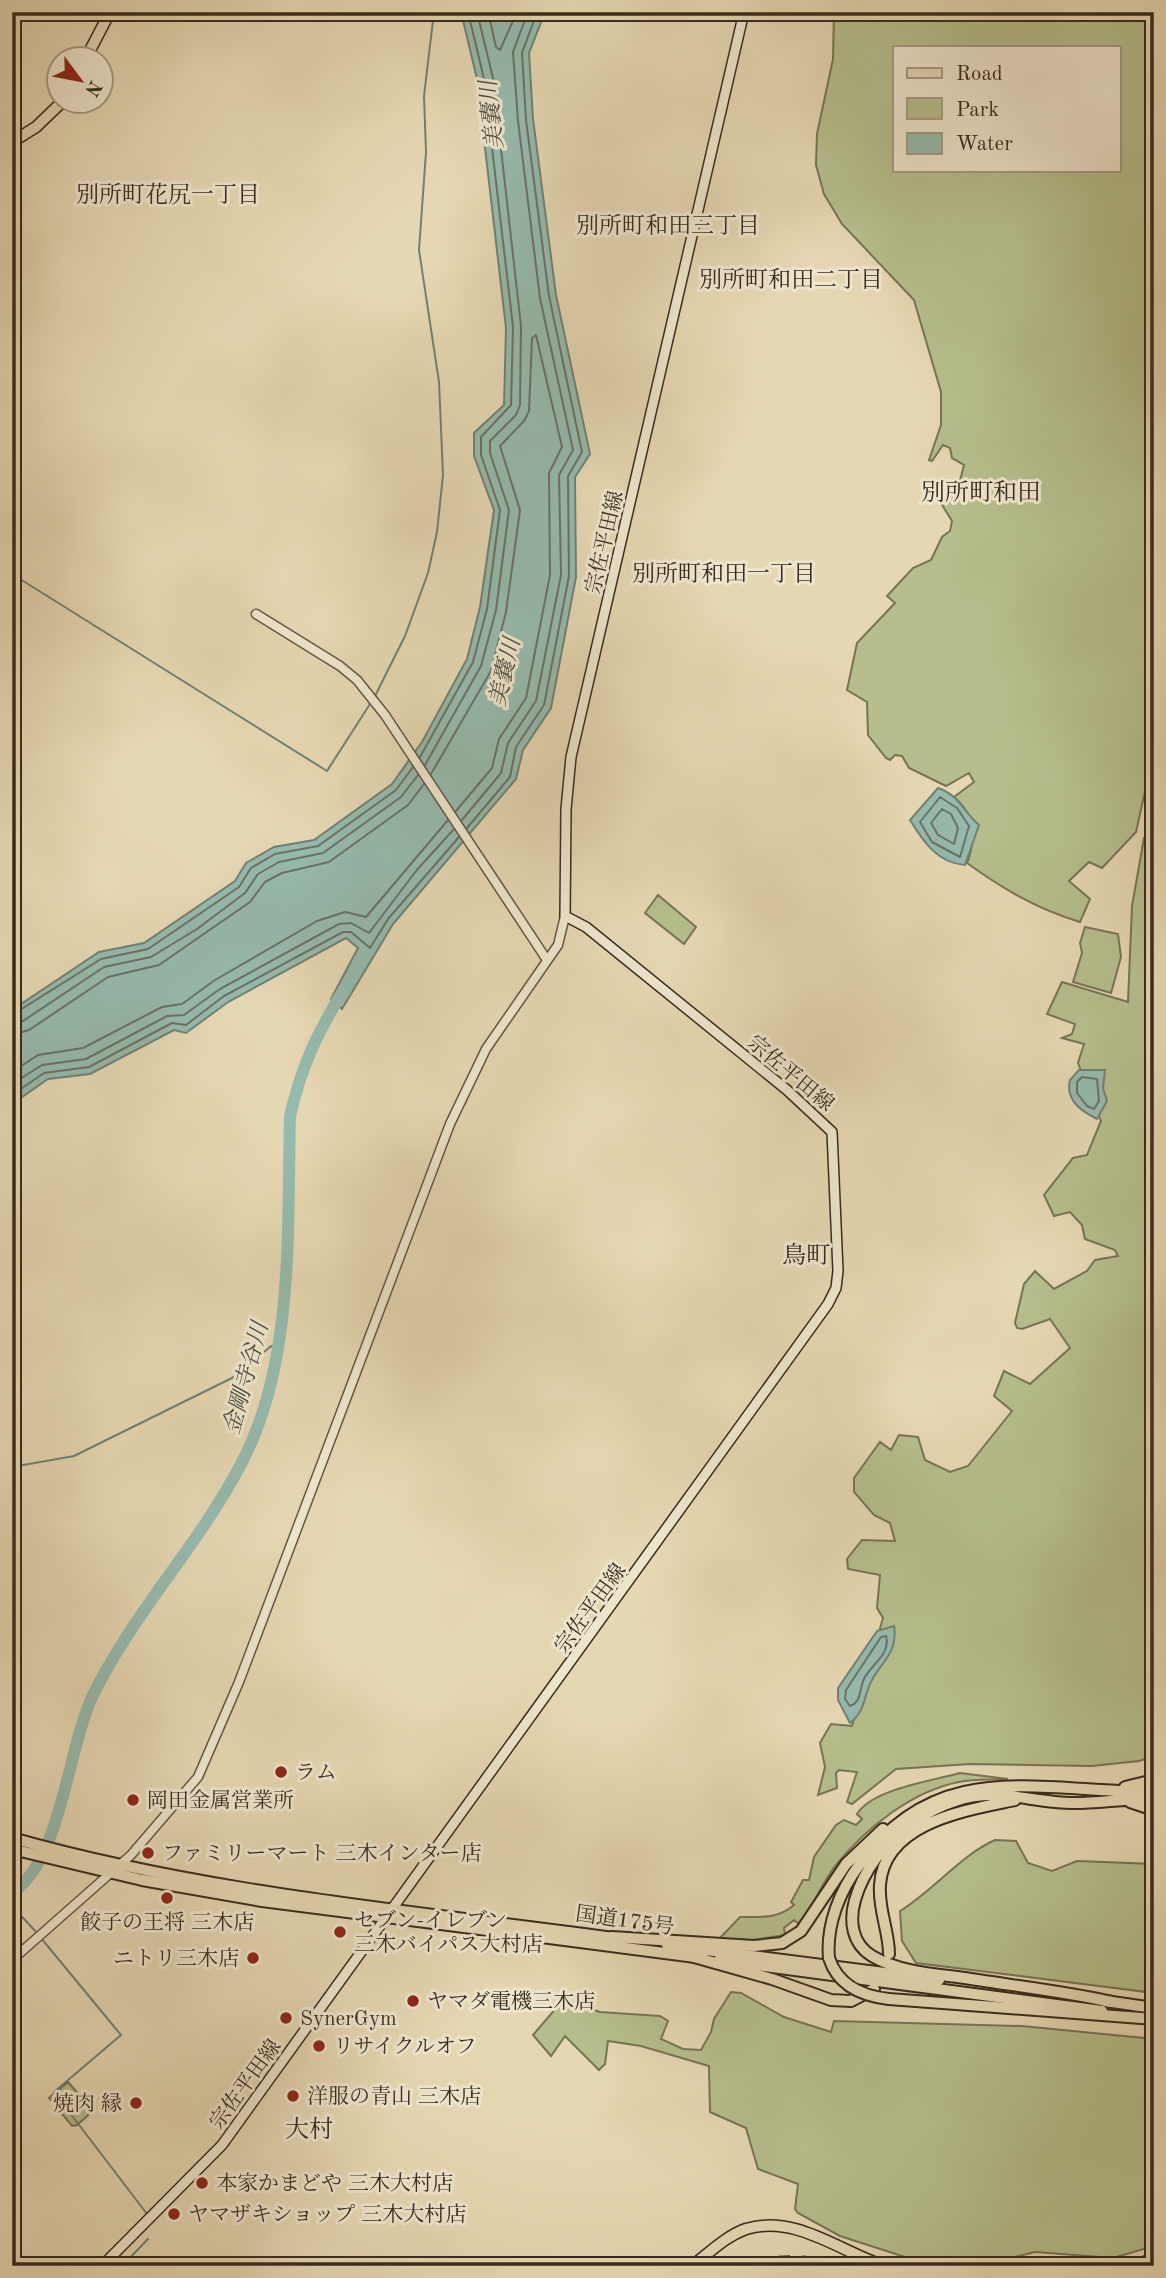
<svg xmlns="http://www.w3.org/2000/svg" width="1166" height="2278" viewBox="0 0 1166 2278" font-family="'Old Standard TT','Noto Serif JP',serif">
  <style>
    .green { fill: #b5be8c; stroke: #777455; stroke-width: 2; fill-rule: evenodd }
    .water { fill: #96baad; stroke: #718174; stroke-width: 2 }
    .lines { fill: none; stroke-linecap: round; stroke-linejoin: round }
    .shore { stroke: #687266; stroke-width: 2 }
    .stream { stroke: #718174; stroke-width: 2 }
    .river { stroke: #96baad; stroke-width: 12 }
    .tertiary-casing { stroke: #645643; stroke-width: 11 }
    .secondary-casing { stroke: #392b1e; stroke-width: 12 }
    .primary-casing { stroke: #392b1e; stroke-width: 13 }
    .trunk-casing { stroke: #392b1e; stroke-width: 14 }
    .motorway-casing { stroke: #392b1e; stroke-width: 14 }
    .tertiary { stroke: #eee5cd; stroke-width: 8 }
    .secondary { stroke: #eee5cd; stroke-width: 9 }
    .primary { stroke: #e5d7b2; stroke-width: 10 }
    .trunk { stroke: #e5d7b2; stroke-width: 10 }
    .motorway { stroke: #e5d7b2; stroke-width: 10 }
    .rail { stroke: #392b1e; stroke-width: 2; stroke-dasharray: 12 12; stroke-linecap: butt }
    .motorway-bridge-casing { stroke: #392b1e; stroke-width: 14; stroke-linecap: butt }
    .motorway-bridge { stroke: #e5d7b2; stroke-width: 10 }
    .poi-dot { fill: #8f2418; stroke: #eee5cd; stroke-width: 2.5 }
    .labels { text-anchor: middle; stroke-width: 6; stroke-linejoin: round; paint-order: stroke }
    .street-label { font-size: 21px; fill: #392b1e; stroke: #eee5cd }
    .poi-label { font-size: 21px; fill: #392b1e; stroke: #eee5cd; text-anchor: start }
    .water-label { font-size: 23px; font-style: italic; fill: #504f42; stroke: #eee5cd }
    .neighbourhood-label { font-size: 23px; fill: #392b1e; stroke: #eee5cd }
    .quarter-label { font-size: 24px; fill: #392b1e; stroke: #eee5cd }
  </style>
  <rect width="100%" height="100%" fill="#e5d7b2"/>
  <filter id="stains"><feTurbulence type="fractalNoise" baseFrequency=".00286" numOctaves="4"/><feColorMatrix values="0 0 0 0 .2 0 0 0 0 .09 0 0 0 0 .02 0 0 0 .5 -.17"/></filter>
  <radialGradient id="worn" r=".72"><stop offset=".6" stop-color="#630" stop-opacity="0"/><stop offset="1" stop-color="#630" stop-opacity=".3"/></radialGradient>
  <path class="green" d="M834 12H1154V751L1136 832 1102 868 1089 862 1069 881 1090 899 1080 922C1037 909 1003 889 967 863 976 842 974 812 954 797L974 782 969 773 946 786 909 768 902 756 895 755 890 760 886 758 868 735 867 702 847 690 857 643 895 603 887 596 913 568 931 560 942 537 950 531 952 521 942 505 948 492H957L964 465 952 458 950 448 943 445 932 461 929 460 941 425V392L914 300 842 224 824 194 816 165 817 134 833 59ZM895 47H1119V170H895Z
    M1154 793V1756L1139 1761 1092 1766 970 1764 896 1769 852 1804 847 1802 857 1772 839 1770 836 1773 837 1788 818 1795 825 1767 820 1743 831 1724 852 1726 883 1618 877 1608 880 1575 848 1569 847 1559 862 1540 895 1541 890 1523 874 1515 854 1492V1478L880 1442 891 1450 899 1435 918 1437 925 1460 950 1472 968 1466 1012 1411 994 1396 1004 1371 1030 1384 1070 1348 1050 1319 1022 1329 1017 1328 1015 1323 1024 1284 1035 1271 1054 1289 1087 1271 1095 1260 1118 1256 1115 1250 1085 1239 1082 1225 1070 1212 1054 1216 1044 1195 1073 1158 1087 1155 1101 1121 1078 1063 1084 1044 1062 1038 1072 1034 1075 1024 1047 1014 1062 982 1128 1002 1132 906 1144 838 1151 837 1153 827 1147 821Z
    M658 895 696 927 684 944 645 913Z
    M1085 927 1118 934 1121 957 1111 993 1073 982 1082 953 1080 943Z
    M960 1773 1008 1779C992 1780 975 1779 959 1782 912 1791 866 1828 836 1865 822 1883 813 1906 799 1924L794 1920 784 1928 785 1935 753 1940 719 1939 740 1917C761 1917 778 1919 794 1905L791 1902 803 1880H809L814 1857 836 1825 844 1820 856 1825 862 1819 857 1814C872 1789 932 1781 960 1773Z
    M995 1840 1016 1841 1028 1863 1052 1871 1077 1861 1154 1864V1993L916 1963 902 1941 900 1911C934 1890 961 1855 995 1840Z
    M731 1992 741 1993 784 2017 831 2032 834 2021 1022 2026 1154 2039V2246L1113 2258 1035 2252 978 2266H933L840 2236 798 2213 795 2209 798 2184 758 2169 746 2128 710 2112 709 2066 641 2046 608 2041 605 2064 599 2070 565 2036 551 2056 533 2035 563 2000 600 2012 660 2016 668 2021 661 2039 683 2049 701 2050 711 2032 714 2019Z
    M68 2082 93 2111 77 2125 72 2126 49 2098Z"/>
  <path class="water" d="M461 12H545L529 53 533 119 556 295 590 454 575 477 576 577 551 708 523 750 516 779 393 924 342 1009 331 999 358 948 346 938 228 1002 186 1033 174 1030 90 1074 48 1079 12 1104V1010L99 952 144 943 235 881 246 863 274 847 314 840 392 784 422 742 467 659 480 607 494 510 474 456V433L504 405 506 328 477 79Z
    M938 788C959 795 964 812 979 825L965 865C937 863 923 841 910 820Z
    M1079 1070H1105L1103 1088 1107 1101 1097 1119C1081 1111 1065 1100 1070 1080Z
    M894 1626C898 1652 883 1660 872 1680 863 1695 867 1710 850 1723L838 1700V1688L877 1631Z"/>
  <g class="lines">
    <path class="shore" d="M488 12 496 47 500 50 517 12
      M420 757 473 662 487 609 500 510 481 455V437L511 405 513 327 484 79 468 12
      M425 765 481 666 496 610 509 510 490 453V441L516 415 520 405 521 326 493 78 477 12
      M431 774 491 671 506 612 520 510 500 446 524 421 529 411 532 338 536 335 562 447 549 473 550 575 526 698 499 739 492 768 456 811
      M940 797 957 808 969 826 960 857 932 842 920 822Z
      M942 809 951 814 958 828 954 844 938 835 931 823Z
      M462 820 501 773 508 743 536 701 561 575 559 475 573 450 540 298 518 121 513 52 528 12
      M467 828 510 777 516 747 544 705 569 576 568 476 582 452 549 296 526 120 522 53 537 12
      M12 1015 101 959 148 949 239 887 251 868 275 854 318 846 396 790 413 767
      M12 1024 23 1021 104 967 151 957 197 929 245 893 258 874 279 862 323 853 401 797 418 775
      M12 1035 29 1030 108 977 159 965 250 902 265 882 282 873 329 862 408 805 424 784
      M12 1072 38 1055 83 1048 162 1007 182 1004 215 980 317 921 345 912 366 917 448 820
      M1082 1077 1097 1079 1099 1101 1094 1109 1087 1106 1077 1093V1082Z
      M12 1084 42 1065 86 1059 167 1016 184 1015 220 989 339 924 351 923 369 933 416 871 454 829
      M12 1095 44 1073 89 1067 172 1023 186 1025 224 996 343 932H351L370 948 388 919 459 837
      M886 1636C891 1655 871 1664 864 1679 859 1689 862 1702 850 1706L845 1699 846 1690 881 1637Z"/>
    <path class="stream" d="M12 574 327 771 370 704
      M375 696 405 636 428 573 437 532 443 475 439 382 419 250 426 152 424 96 434 12
      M12 1467 74 1456 236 1376 271 1346 277 1351
      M12 1906 38 1934
      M41 1938 121 2035 54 2092 147 2214
      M122 2266 148 2239"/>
    <path class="river" d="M12 1893C62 1859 67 1750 93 1695 133 1613 199 1545 241 1464 295 1363 287 1228 290 1116 302 1064 317 1034 344 989"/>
    <g class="tertiary-casing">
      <path id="tertiary" d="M256 614 340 666 357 680 385 715 547 960
        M12 1960 131 1855 198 1777 239 1682 450 1124 486 1049 558 945 565 916"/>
    </g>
    <g class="secondary-casing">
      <path id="secondary" d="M102 2266 222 2145 828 1304 836 1288 838 1271 832 1132 787 1090 586 927 565 916 566 809 571 757 744 12"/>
    </g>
    <g class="primary-casing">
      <path id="primary" d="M85 60 110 12
        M12 142 36 127 62 102
        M692 2266C709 2253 726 2236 746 2229 796 2214 840 2252 885 2266
        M1130 2266 1154 2259"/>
    </g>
    <g class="trunk-casing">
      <path id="trunk" d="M12 1838C210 1894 417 1911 620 1939
        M12 1849 142 1880 262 1901 703 1958
        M667 1945 939 1980
        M719 1960 1102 2011
        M1105 2001 1154 2008"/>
    </g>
    <g class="motorway-casing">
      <path id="motorway" d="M1125 1787 1154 1780
        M1130 1802 1154 1810
        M612 1937 754 1946 782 1943 801 1931 846 1864 883 1829
        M889 1954C889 1931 878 1909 880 1885 884 1822 968 1810 1015 1800
        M694 1957 772 1979 831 2000 851 2001 874 1989
        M829 1958C826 1925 840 1890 860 1864 938 1756 1040 1792 1153 1792
        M889 1999 1154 2019
        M1112 2002C1063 1991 1014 1986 965 1978 935 1974 899 1972 872 1956 852 1944 849 1921 855 1900 872 1841 938 1791 1000 1795 1025 1797 1049 1803 1074 1803 1101 1803 1127 1798 1154 1799"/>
    </g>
    <use href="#tertiary" class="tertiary"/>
    <use href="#secondary" class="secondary"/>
    <use href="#primary" class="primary"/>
    <use href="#trunk" class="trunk"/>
    <use href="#motorway" class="motorway"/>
    <path class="rail" d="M731 2266C769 2254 811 2252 848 2266"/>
    <g class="motorway-bridge-casing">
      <path id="motorway-bridge" d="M829 1958C838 1986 862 1996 889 1999"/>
    </g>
    <use href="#motorway-bridge" class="motorway-bridge"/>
  </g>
  <g class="poi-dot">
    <circle cx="281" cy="1772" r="7"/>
    <circle cx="133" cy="1800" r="7"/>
    <circle cx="148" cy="1853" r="7"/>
    <circle cx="167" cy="1898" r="7"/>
    <circle cx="340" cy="1932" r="7"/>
    <circle cx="253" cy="1958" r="7"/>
    <circle cx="413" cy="2001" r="7"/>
    <circle cx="286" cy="2018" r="7"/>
    <circle cx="319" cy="2046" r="7"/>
    <circle cx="293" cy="2096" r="7"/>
    <circle cx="136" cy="2103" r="7"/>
    <circle cx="202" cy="2183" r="7"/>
    <circle cx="174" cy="2214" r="7"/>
  </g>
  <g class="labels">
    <g class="street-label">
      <text transform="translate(604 542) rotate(-77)" y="7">宗佐平田線</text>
      <text transform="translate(791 1073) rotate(40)" y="7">宗佐平田線</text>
      <text transform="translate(590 1608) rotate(-54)" y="7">宗佐平田線</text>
      <text transform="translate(625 1920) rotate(8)" y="7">国道175号</text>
      <text transform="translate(245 2084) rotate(-54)" y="7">宗佐平田線</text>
    </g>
    <g class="poi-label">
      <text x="295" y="1779">ラム</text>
      <text x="147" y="1807">岡田金属営業所</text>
      <text x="162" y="1860">ファミリーマート 三木インター店</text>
      <text x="354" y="1927">セブン-イレブン<tspan x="354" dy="24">三木バイパス大村店</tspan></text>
      <text x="167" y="1929" text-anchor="middle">餃子の王将 三木店</text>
      <text x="239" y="1965" text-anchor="end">ニトリ三木店</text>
      <text x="427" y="2008">ヤマダ電機三木店</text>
      <text x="300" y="2025">SynerGym</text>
      <text x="333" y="2053">リサイクルオフ</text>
      <text x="307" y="2103">洋服の青山 三木店</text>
      <text x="122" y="2110" text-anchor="end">焼肉 縁</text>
      <text x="216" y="2190">本家かまどや 三木大村店</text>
      <text x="188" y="2221">ヤマザキショップ 三木大村店</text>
    </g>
    <g class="water-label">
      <text transform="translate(491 115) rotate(-96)" y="8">美嚢川</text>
      <text transform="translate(504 672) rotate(-77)" y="8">美嚢川</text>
      <text transform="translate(245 1378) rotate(-75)" y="8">金剛寺谷川</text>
    </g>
    <g class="neighbourhood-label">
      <text x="168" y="202">別所町花尻一丁目</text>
      <text x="668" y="233">別所町和田三丁目</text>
      <text x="791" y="287">別所町和田二丁目</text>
      <text x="724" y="581">別所町和田一丁目</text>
    </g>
    <g class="quarter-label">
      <text x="981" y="500">別所町和田</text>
      <text x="806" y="1263">鳥町</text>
      <text x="309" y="2137">大村</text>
    </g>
  </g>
  <rect width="1166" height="2278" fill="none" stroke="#e5d7b2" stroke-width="42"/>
  <rect x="14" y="14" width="1138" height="2250" fill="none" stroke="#392b1e" stroke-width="3.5"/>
  <rect x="21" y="21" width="1124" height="2236" fill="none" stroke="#392b1e" stroke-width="2"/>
  <rect x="893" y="46" width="228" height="126" fill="#eee5cd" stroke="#a69b87" stroke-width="2"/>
  <rect x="907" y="68" width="35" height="10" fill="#e5d7b2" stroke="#a69b87" stroke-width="2"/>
  <text x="956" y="80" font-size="21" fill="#392b1e">Road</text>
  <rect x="907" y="98" width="35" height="21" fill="#b5be8c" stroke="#a69b87" stroke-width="2"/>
  <text x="956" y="116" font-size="21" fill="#392b1e">Park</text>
  <rect x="907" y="133" width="35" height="21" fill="#96baad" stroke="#a69b87" stroke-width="2"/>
  <text x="956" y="150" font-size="21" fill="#392b1e">Water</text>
  <g transform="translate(80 80) rotate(122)"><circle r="33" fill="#eee5cd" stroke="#a69b87" stroke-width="2"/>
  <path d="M0-5L12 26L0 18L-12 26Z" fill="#8f2418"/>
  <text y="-10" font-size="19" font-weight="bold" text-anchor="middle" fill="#392b1e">N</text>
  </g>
  <rect width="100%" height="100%" filter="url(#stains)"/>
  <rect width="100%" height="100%" fill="url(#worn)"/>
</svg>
